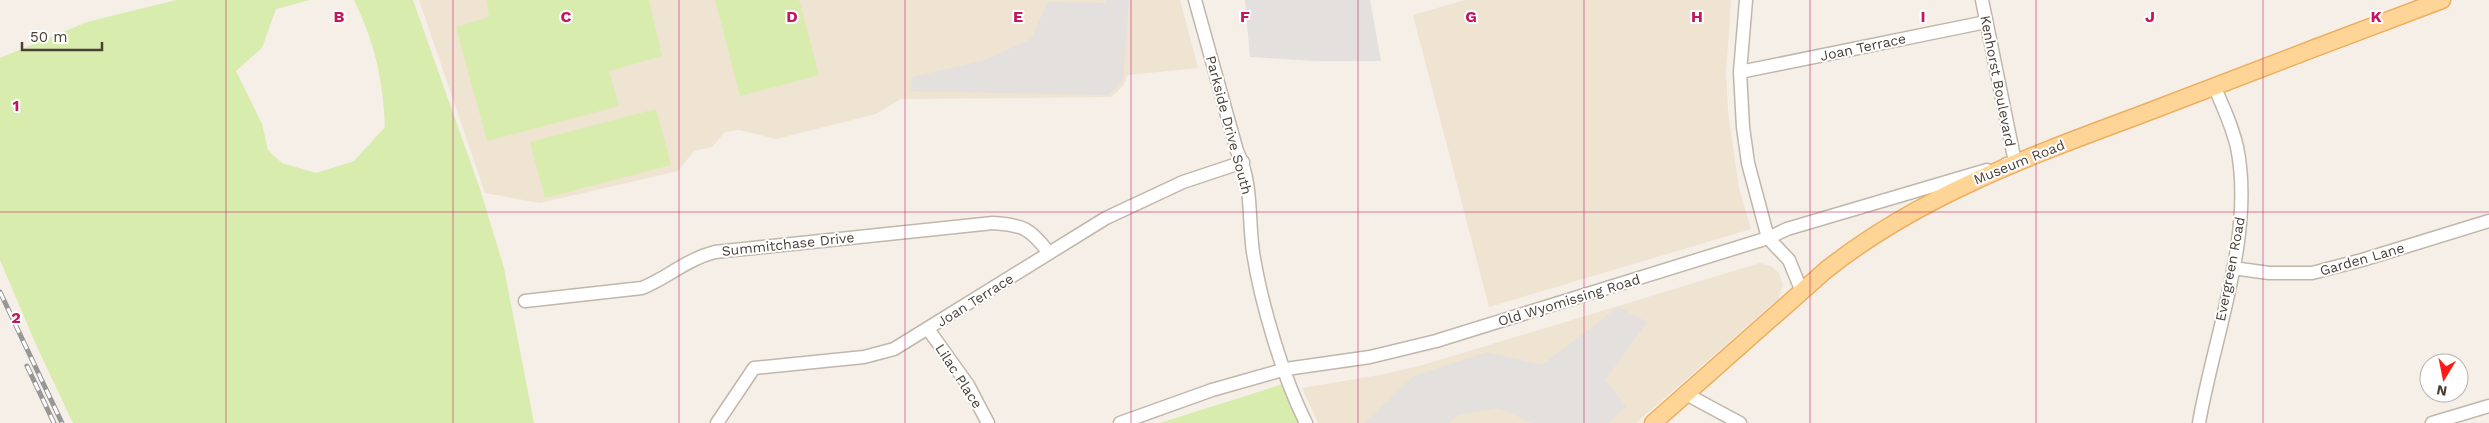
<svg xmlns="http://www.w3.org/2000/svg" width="2489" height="423" viewBox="0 0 2489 423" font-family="'Work Sans',sans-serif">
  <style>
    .education { fill: #efe3d1 }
    .green { fill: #d8ecae }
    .parking { fill: #e3e0dd }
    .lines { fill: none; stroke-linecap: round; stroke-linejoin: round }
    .minor-casing { stroke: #c1b6aa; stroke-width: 15 }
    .major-casing { stroke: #edaf5e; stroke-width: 19 }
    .minor { stroke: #fff; stroke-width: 12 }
    .major { stroke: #ffd497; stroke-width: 16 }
    .rail-casing { stroke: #979797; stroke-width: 5 }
    .rail { stroke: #fff; stroke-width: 3; stroke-dasharray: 9; stroke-linecap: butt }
    .grid { fill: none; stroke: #c2185b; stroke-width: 1; stroke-opacity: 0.55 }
    .labels { text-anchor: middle; stroke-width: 4; stroke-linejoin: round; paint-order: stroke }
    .street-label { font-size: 14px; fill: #493f36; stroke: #fff }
    .grid-label { font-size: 16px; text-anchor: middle; font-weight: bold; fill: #c2185b; stroke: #fff; stroke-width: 4; stroke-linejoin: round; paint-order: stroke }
  </style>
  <rect width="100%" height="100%" fill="#f5efe8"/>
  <path class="education" d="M419 0H1180L1198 68 1127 75 1124 85 1111 97 901 99 876 114 776 139 739 130 725 132 712 147 694 151 678 171 540 203 485 193Z
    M1465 0H1731L1726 73 1728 111 1739 188 1751 229 1489 307 1413 15Z
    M1760 263 1771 266 1779 273 1783 285 1778 299 1636 423H1318L1302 388 1385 374 1423 365Z"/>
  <path class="green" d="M176 0H310L276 9 262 48 236 71 262 124 268 150 282 163 316 173 354 161 385 127C383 80 375 43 354 0H413L480 189 504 268 534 423H73L37 347 0 260V58L87 22Z
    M487 0H649L662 56 609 71 619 106 487 141 456 27 489 17Z
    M715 0H799L819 75 740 96Z
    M656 109 671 165 545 198 530 142Z
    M1283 384 1299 423H1160Z"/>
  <path class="parking" d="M1107 0H1129L1123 81 1108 95 911 91 912 77 983 61 1031 39 1048 2 1106 3Z
    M1245 0H1370L1381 61H1315L1250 57Z
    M1618 307 1647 322 1605 380 1626 406 1608 423H1532L1499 408 1458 415 1449 423H1364L1414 376 1487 352 1542 365Z"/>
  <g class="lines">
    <g class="minor-casing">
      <path id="minor" d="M1195 0 1237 151C1253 183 1248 218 1253 252 1261 304 1283 377 1306 423
        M1746 0 1740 72 1743 127 1748 163 1768 238 1789 260 1802 292
        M1982 0 2015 162 2006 164
        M1740 72 1986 22
        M2233 268 2269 273H2312L2362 260 2489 221
        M525 301 642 288C667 278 687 259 715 252L993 223C1023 225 1030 228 1049 253
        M928 329 968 385 988 423
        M1686 394 1740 423
        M717 423 754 368 864 357 894 349 1106 218 1183 182 1243 162
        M1120 423 1212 390 1286 369 1370 357 1436 341 1768 238 1787 229 1987 170
        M2199 423C2214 335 2255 235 2237 147 2232 126 2223 106 2214 86
        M2432 423 2489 406"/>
    </g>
    <g class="major-casing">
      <path id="major" d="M1653 423 1826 270C1919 196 2030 156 2140 115 2241 76 2341 38 2442 0"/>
    </g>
    <use href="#minor" class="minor"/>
    <use href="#major" class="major"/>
    <g class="rail-casing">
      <path id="rail" d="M0 292 62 423
        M27 366 54 423"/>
    </g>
    <use href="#rail" class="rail"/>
  </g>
  <path class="grid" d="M226 0V423M453 0V423M679 0V423M905 0V423M1131 0V423M1358 0V423M1584 0V423M1810 0V423M2036 0V423M2263 0V423M0 212H2489"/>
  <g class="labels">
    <g class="street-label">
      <text transform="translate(1863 47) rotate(-12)" y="5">Joan Terrace</text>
      <text transform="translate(1998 81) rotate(79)" y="5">Kenhorst Boulevard</text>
      <text transform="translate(1229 125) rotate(75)" y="5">Parkside Drive South</text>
      <text transform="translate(2019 162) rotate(-22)" y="5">Museum Road</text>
      <text transform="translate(788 244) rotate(-6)" y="5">Summitchase Drive</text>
      <text transform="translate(2362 259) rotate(-16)" y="5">Garden Lane</text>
      <text transform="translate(2230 269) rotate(-79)" y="5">Evergreen Road</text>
      <text transform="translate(975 300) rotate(-32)" y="5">Joan Terrace</text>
      <text transform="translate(1569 300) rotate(-17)" y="5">Old Wyomissing Road</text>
      <text transform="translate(959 376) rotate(57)" y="5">Lilac Place</text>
    </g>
  </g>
  <g class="grid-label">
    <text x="339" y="22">B</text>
    <text x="566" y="22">C</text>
    <text x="792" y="22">D</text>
    <text x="1018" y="22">E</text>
    <text x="1245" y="22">F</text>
    <text x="1471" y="22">G</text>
    <text x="1697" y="22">H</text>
    <text x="1923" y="22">I</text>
    <text x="2150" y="22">J</text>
    <text x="2376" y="22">K</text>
    <text x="16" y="111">1</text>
    <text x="16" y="323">2</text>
  </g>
  <g transform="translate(2444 378) rotate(190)"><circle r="24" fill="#ffffff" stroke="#b6b2af"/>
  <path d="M0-4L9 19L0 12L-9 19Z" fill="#ff1a15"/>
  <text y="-8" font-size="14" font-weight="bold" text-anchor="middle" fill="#493f36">N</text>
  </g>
  <path d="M22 42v8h80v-8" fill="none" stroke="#493f36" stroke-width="2.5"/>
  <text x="30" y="42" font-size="15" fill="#493f36" stroke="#ffffff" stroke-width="4" paint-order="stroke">50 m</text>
</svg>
